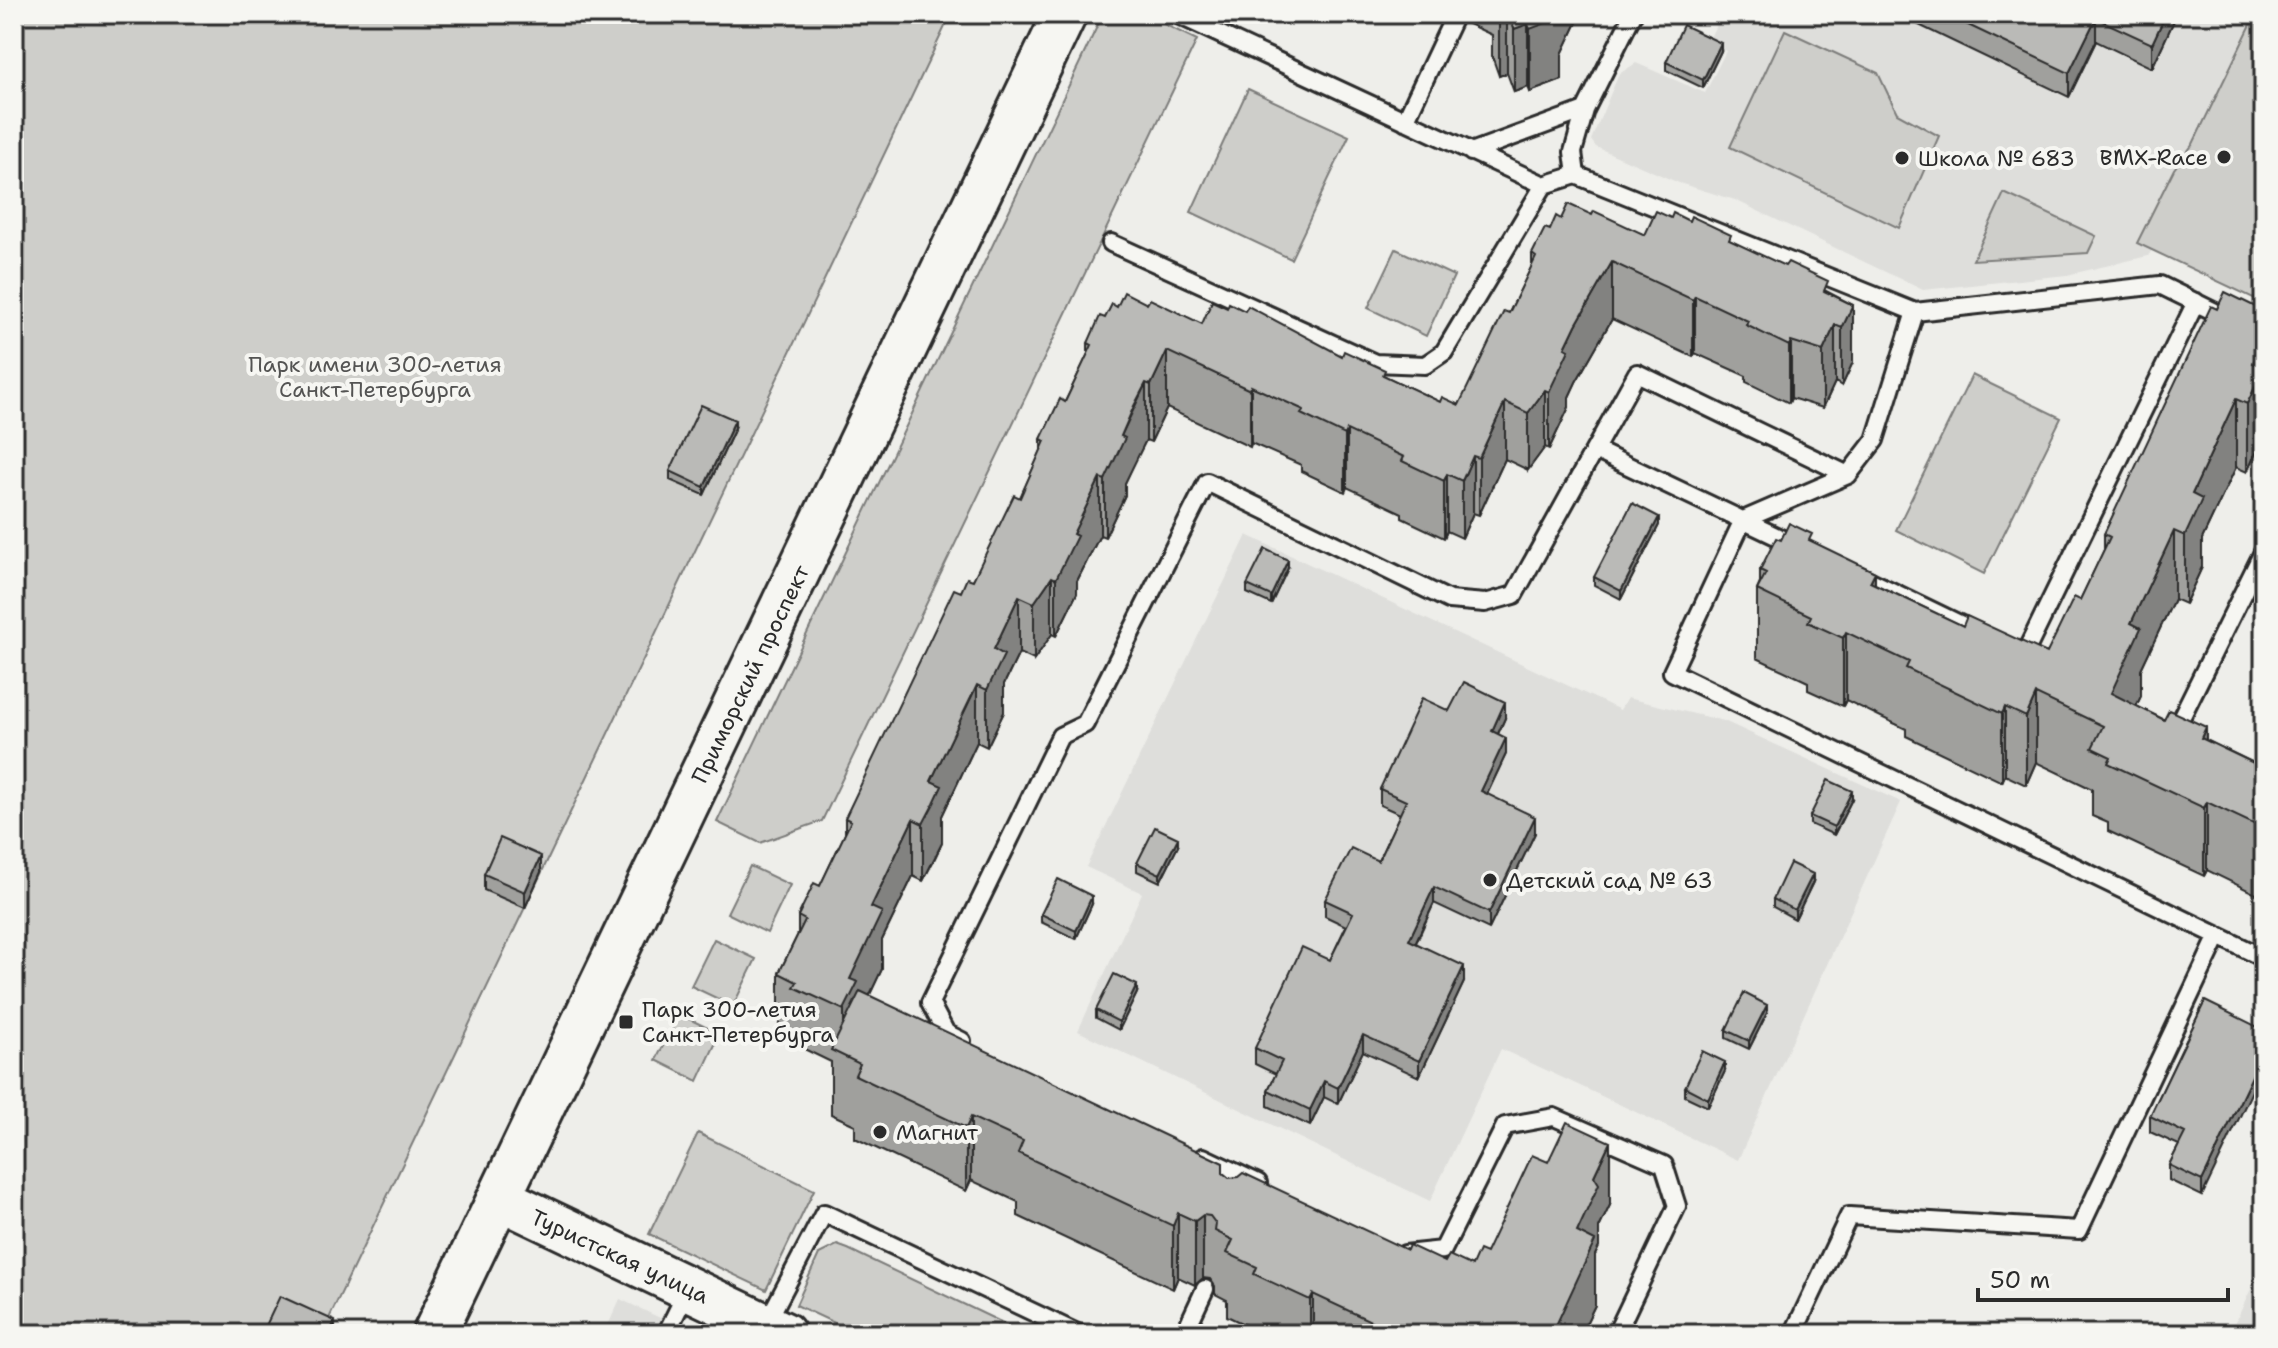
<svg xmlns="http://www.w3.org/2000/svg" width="2278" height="1348" viewBox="0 0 2278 1348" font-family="'Shantell Sans',sans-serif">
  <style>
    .built { fill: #dededb }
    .green { fill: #cececa; stroke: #7c7c7a; stroke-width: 2 }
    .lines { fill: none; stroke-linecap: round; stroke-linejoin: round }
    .service-casing { stroke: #2b2b2b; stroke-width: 22 }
    .tertiary-casing { stroke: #2b2b2b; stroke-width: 48 }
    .service { stroke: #f6f6f2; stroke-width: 16 }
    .tertiary { stroke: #f6f6f2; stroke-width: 42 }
    .wall { fill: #a0a09d; stroke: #2b2b2b; stroke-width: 2 }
    .shaded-wall { fill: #828280; stroke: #2b2b2b; stroke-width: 2 }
    .building { fill: #babab7; stroke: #2b2b2b; stroke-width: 2 }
    .poi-dot { fill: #2b2b2b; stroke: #f6f6f2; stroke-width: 3 }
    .labels { text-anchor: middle; stroke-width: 8; stroke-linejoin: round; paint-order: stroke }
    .poi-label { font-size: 22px; fill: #2b2b2b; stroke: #f6f6f2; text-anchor: start }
    .park-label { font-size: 22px; fill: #545453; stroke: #f6f6f2 }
    .street-label { font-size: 22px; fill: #2b2b2b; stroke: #f6f6f2 }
  </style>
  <rect width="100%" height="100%" fill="#eeeeea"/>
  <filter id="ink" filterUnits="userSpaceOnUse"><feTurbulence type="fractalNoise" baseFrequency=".0125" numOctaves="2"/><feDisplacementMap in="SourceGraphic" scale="16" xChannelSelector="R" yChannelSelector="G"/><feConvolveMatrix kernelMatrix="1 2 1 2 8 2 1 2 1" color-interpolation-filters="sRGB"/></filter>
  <g filter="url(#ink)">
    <path class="built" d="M1722 14H2264V303L2152 250 2148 256 2067 275 1923 290 1735 200 1679 183 1596 147 1591 140 1619 74 1636 63 1705 93 1726 51 1708 41Z
      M1247 535 1620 710 1627 698 1724 721 1901 802 1738 1160 1501 1049 1430 1201 1078 1031 1142 893 1086 867Z
      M2264 1261V1334H2230Z
      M620 1299 694 1334H604Z"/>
    <path class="green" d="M14 14H951L323 1331 328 1334H14Z
      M1103 14H1143L1197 40 822 821 760 843 717 822Z
      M2256 14H2264V303L2137 243 2174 169 2193 144Z
      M1785 30 1878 73 1897 113 1939 136 1899 228 1730 147Z
      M1248 89 1349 136 1291 259 1191 212Z
      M2004 193 2096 236 2088 253 1973 260Z
      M1396 249 1454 276 1426 336 1368 308Z
      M1972 375 2061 418 1984 574 1896 530Z
      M750 866 790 885 767 933 727 913Z
      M714 939 756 959 733 1006 691 986Z
      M679 1014 720 1034 698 1081 656 1060Z
      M698 1133 814 1190 766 1290 649 1234Z
      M837 1245 848 1249 1026 1334H858L796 1305 819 1254Z"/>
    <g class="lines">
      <g class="service-casing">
        <path id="service" d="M1176 14 1544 185 1576 175 1915 312 2160 285 2264 336
          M1405 121 1454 17
          M1471 152 1585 110 1633 14
          M1576 175 1573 152 1585 110
          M1111 243 1375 363 1425 365 1444 352 1544 185
          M1595 450 1799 547
          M1848 475 1743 520 1672 672 2264 958
          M1856 574 1980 634
          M2015 650 2024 655 2196 302
          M2183 731 2176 728 2264 550
          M962 1041 946 1033 930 1003 1060 736 1085 724 1207 482 1449 600 1485 603 1514 595 1637 373 1848 475 1875 440 1915 312
          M1203 1157 1258 1183
          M1405 1254 1443 1250 1505 1126 1554 1117 1664 1165 1677 1206 1616 1334
          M766 1324 824 1213 1079 1334
          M666 1334 688 1289
          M1184 1334 1205 1289
          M1793 1334 1849 1216 2079 1230 2218 936"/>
      </g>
      <g class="tertiary-casing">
        <path id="tertiary" d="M499 1198 784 1334
          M434 1334 1065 14"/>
      </g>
      <use href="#service" class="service"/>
      <use href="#tertiary" class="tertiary"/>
    </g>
    <path class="wall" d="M1462 14H1581L1562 54V80L1530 92 1528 87 1514 92 1507 73 1499 76 1492 56V35L1464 22Z
      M1896 14H2177L2152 68 2096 41 2069 97Z
      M1721 51 1703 88 1666 70V62Z
      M1592 215 1645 235 1671 218 1731 241 1853 305V362L1842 386 1835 382 1823 408 1791 398 1789 403 1746 382V376L1695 353 1693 357 1612 319 1576 382 1569 397V407L1549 449 1545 447 1528 470 1505 459 1479 515 1473 513 1462 538 1447 531 1444 538 1402 518V513L1347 487 1345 492 1301 471V465L1251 443 1250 447 1167 408 1151 442 1146 440 1134 463 1125 483V495L1105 537 1100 535 1077 581V593L1056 636 1052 634 1034 660 1019 653 1004 684V712L987 747 977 742 942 816V843L934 860 923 881 913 876 882 940V969L869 996 1223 1173 1229 1178 1407 1250 1445 1262 1472 1266 1486 1253 1610 1205 1599 1228V1247L1595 1255V1305L1581 1334H1254V1329L1227 1316V1300L1215 1294V1286L1210 1279 1203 1278 1195 1285 1178 1277 1173 1289 1018 1216V1202L971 1180 966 1191 855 1138V1125L831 1114V1062L794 1044V1037L779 1030V973L798 934V916L820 886 845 834V818L961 592 973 580 1020 498 1041 451V439L1065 402 1088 354V343L1105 318 1117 307 1147 304 1202 324 1342 356 1440 402 1459 405 1509 313 1532 266V254L1550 230 1561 219Z
      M2217 309 2264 311V436L2247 472 2236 467 2202 539V567L2185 604 2174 599 2141 669V696L2136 706 2264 768V898L2207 870 2204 876 2108 831V823L2092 816V789L2036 762 2026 785 2005 775 2002 782 1906 736V729L1846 700 1843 706 1808 690V682L1757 658V590L1760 583V570L1781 540 1812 542 1875 584 1963 626 2047 653 2080 600 2104 550V534Z
      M735 428 704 495 670 480V471Z
      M1659 525 1621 599 1594 585V577Z
      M1288 568 1271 604 1247 593V585Z
      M1449 711 1505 718 1498 734 1506 754 1487 794 1535 833 1489 929 1434 903 1416 943 1464 982 1419 1077 1363 1051 1338 1104 1324 1097 1310 1126 1268 1106V1090L1276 1074 1255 1064V1048L1330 960 1346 926 1325 916V900L1378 861 1400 814 1380 805V789Z
      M1852 799 1834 835 1810 824V816Z
      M1178 846 1160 882 1137 871V863Z
      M541 872 525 908 484 890V874Z
      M1813 882 1795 919 1773 907V899Z
      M1092 904 1076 939 1041 922V914Z
      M1137 993 1119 1030 1096 1018V1010Z
      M2205 1001 2202 1196 2169 1180V1165L2179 1145 2150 1132V1116Z
      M1767 1013 1749 1049 1726 1038V1030Z
      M1725 1071 1708 1107 1685 1096V1087Z"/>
    <path class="shaded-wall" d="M1499 14H1507V73L1499 76Z
      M1553 14H1581L1562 54V80L1530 92V29Z
      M2166 14H2177L2152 68V44Z
      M2096 18V41L2069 97V73Z
      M1528 24V87L1514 92V29Z
      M1721 43V51L1703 88V80Z
      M1612 262V319L1576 382 1569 397V407L1549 449V392L1565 348 1576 325Z
      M1695 296V353L1693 357V300Z
      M1853 305V362L1842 386V328Z
      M1835 325V382L1823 408V351Z
      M2264 340V436L2247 472V404L2253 363Z
      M1791 341V398L1789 403V346Z
      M1167 351V408L1151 442V385Z
      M1146 383V440L1125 483V495L1105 537V480L1121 436Z
      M1251 386V443L1250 447V390Z
      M1545 390V447L1528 470V413Z
      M2236 399V467L2202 539V567L2185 604V536L2192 494Z
      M1505 402V459L1479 515V458Z
      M735 420V428L704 495V487Z
      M1347 430V487L1345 492V435Z
      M1473 456V513L1462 538V481Z
      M1447 474V531L1444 538V481Z
      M1100 478V535L1077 581V593L1056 636V579L1073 534Z
      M1659 517V525L1621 599V591Z
      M2174 531V599L2141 669V696L2111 760V693L2131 623Z
      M1288 560V568L1271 604V596Z
      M1875 572V640L1870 582Z
      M1052 577V634L1034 660V603Z
      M1019 596V653L1004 684V712L987 747V690L994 649Z
      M1846 632V700L1843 706V638Z
      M977 685V742L942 816V843L923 881V824L931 781Z
      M2036 694V762L2026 785V717Z
      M1505 702V718L1492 747V731Z
      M2005 707V775L2002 782V714Z
      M2206 727V796L2201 738Z
      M1506 738V754L1481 807V791Z
      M1852 791V799L1834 835V827Z
      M2207 802V870L2204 876V808Z
      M1535 817V833L1489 929V913Z
      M913 819V876L882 940V969L858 1020 844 1056V1010L850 979 871 907Z
      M1178 838V846L1160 882V874Z
      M541 856V872L525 908V892Z
      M1813 874V882L1795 919V910Z
      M1434 887V903L1409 956V940Z
      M1092 896V904L1076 939V931Z
      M1464 966V982L1419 1077V1061Z
      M1137 985V993L1119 1030V1022Z
      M1767 1005V1013L1749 1049V1041Z
      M1363 1035V1051L1338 1104V1088Z
      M2264 1051V1066L2202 1196V1181Z
      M1725 1062V1071L1708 1107V1099Z
      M1324 1081V1097L1310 1126V1110Z
      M971 1117V1180L966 1191V1128Z
      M1610 1142V1205L1599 1228V1247L1595 1255V1305L1581 1334H1552L1577 1232 1594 1176Z
      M1178 1213V1277L1173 1289V1226Z
      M1203 1215V1278L1195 1285V1221Z
      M1313 1294V1334H1310V1300Z
      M335 1321V1334H329Z"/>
    <path class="building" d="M1509 14H1561L1562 17 1530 29 1528 24 1514 29Z
      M1945 14H2166L2152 44 2096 18 2069 73Z
      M1683 25 1721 43 1703 80 1666 62Z
      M1568 204 1592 215 1594 211 1645 235 1656 211 1671 218 1673 213 1689 221 1691 216 1731 235 1729 240 1785 266 1788 262 1828 281 1824 291 1853 305 1842 328 1835 325 1823 351 1791 341 1789 346 1746 325 1748 321 1695 296 1693 300 1612 262 1576 325 1565 348 1569 350 1549 392 1545 390 1528 413 1505 402 1479 458 1473 456 1462 481 1447 474 1444 481 1402 461 1404 457 1347 430 1345 435 1301 414 1304 410 1251 386 1250 390 1167 351 1151 385 1146 383 1134 406 1121 436 1125 438 1105 480 1100 478 1073 534 1077 536 1056 579 1052 577 1034 603 1019 596 994 649 1004 655 987 690 977 685 931 781 942 786 934 803 923 824 913 819 871 907 882 912 850 979 858 982 844 1010 794 987 797 982 779 973 805 920 798 916 814 883 820 886 851 821 845 818 954 589 961 592 967 578 973 580 1014 495 1020 498 1045 441 1041 439 1060 399 1065 402 1092 345 1088 343 1100 316 1105 318 1112 304 1117 307 1124 292 1147 304 1150 299 1202 324 1212 301 1227 308 1229 303 1245 311 1248 306 1342 356 1344 351 1385 370 1383 375 1440 402 1442 397 1459 405 1504 311 1509 313 1536 257 1532 254 1545 228 1550 230 1556 216 1561 219Z
      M2225 292 2264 311V340L2253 363 2264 368 2247 404 2236 399 2192 494 2202 499 2185 536 2174 531 2131 623 2141 628 2111 693 2164 720 2169 710 2206 727 2201 738 2264 768V829L2207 802 2204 808 2108 763 2111 757 2092 748 2103 726 2036 694 2026 717 2005 707 2002 714 1906 668 1909 662 1846 632 1843 638 1808 622 1811 616 1757 590 1766 573 1760 570 1776 538 1781 540 1789 523 1812 534 1809 540 1875 572 1870 582 1963 626 1967 616 2047 653 2074 597 2080 600 2110 537 2104 534 2211 306 2217 309Z
      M701 405 735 420 704 487 670 471Z
      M1632 503 1659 517 1621 591 1594 577Z
      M1265 549 1288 560 1271 596 1247 585Z
      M1464 682 1505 702 1492 731 1506 738 1481 791 1535 817 1489 913 1434 887 1409 940 1464 966 1419 1061 1363 1035 1338 1088 1324 1081 1310 1110 1268 1090 1282 1061 1255 1048 1302 947 1330 960 1353 913 1325 900 1351 848 1378 861 1406 801 1380 789 1422 698 1449 711Z
      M1828 780 1852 791 1834 827 1810 816Z
      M1155 827 1178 838 1160 874 1137 863Z
      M500 838 541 856 525 892 484 874Z
      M1790 863 1813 874 1795 910 1773 899Z
      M1058 879 1092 896 1076 931 1041 914Z
      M1114 974 1137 985 1119 1022 1096 1010Z
      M860 991 1223 1163V1173L1229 1178 1238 1177 1243 1173 1407 1250 1409 1245 1445 1262 1449 1255 1472 1266 1479 1250 1486 1253 1532 1155 1548 1162 1567 1122 1610 1142 1594 1176 1599 1184 1577 1232 1595 1241 1552 1334H1388L1390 1330 1313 1294 1310 1300 1254 1274 1257 1267 1227 1253 1233 1240 1215 1231 1216 1224 1210 1216 1203 1215 1195 1221 1178 1213 1173 1226 1018 1153 1023 1141 971 1117 966 1128 855 1075 860 1064 831 1050Z
      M1744 993 1767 1005 1749 1041 1726 1030Z
      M2205 1001 2264 1030V1051L2202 1181 2169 1165 2185 1133 2150 1116Z
      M1702 1051 1725 1062 1708 1099 1685 1087Z
      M280 1296 335 1321 329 1334H262Z"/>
  </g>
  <g class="poi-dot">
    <circle cx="2224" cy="157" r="8"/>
    <circle cx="1902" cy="158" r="8"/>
    <circle cx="1490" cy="880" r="8"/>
    <rect x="618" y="1014" width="16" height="16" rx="4"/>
    <circle cx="880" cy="1132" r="8"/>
  </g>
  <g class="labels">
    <g class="poi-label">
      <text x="2208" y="165" text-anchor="end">BMX-Race</text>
      <text x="1918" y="166">Школа № 683</text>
      <text x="1506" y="888">Детский сад № 63</text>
      <text x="642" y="1017">Парк 300-летия<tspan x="642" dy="25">Санкт-Петербурга</tspan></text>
      <text x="896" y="1140">Магнит</text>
    </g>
    <g class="park-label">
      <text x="375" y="372">Парк имени 300-летия<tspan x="375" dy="25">Санкт-Петербурга</tspan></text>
    </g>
    <g class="street-label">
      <text transform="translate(750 674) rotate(-64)" y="8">Приморский проспект</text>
      <text transform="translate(620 1256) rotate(25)" y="8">Туристская улица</text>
    </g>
  </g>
  <rect width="2278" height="1348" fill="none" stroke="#f6f6f2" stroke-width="48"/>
  <rect x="24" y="24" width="2230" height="1300" fill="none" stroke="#2b2b2b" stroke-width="3" filter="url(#ink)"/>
  <path d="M1978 1288v12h250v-12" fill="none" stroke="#2b2b2b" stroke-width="4"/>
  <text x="1990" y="1288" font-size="24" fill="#2b2b2b" stroke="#f6f6f2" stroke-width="6" paint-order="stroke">50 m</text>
</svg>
